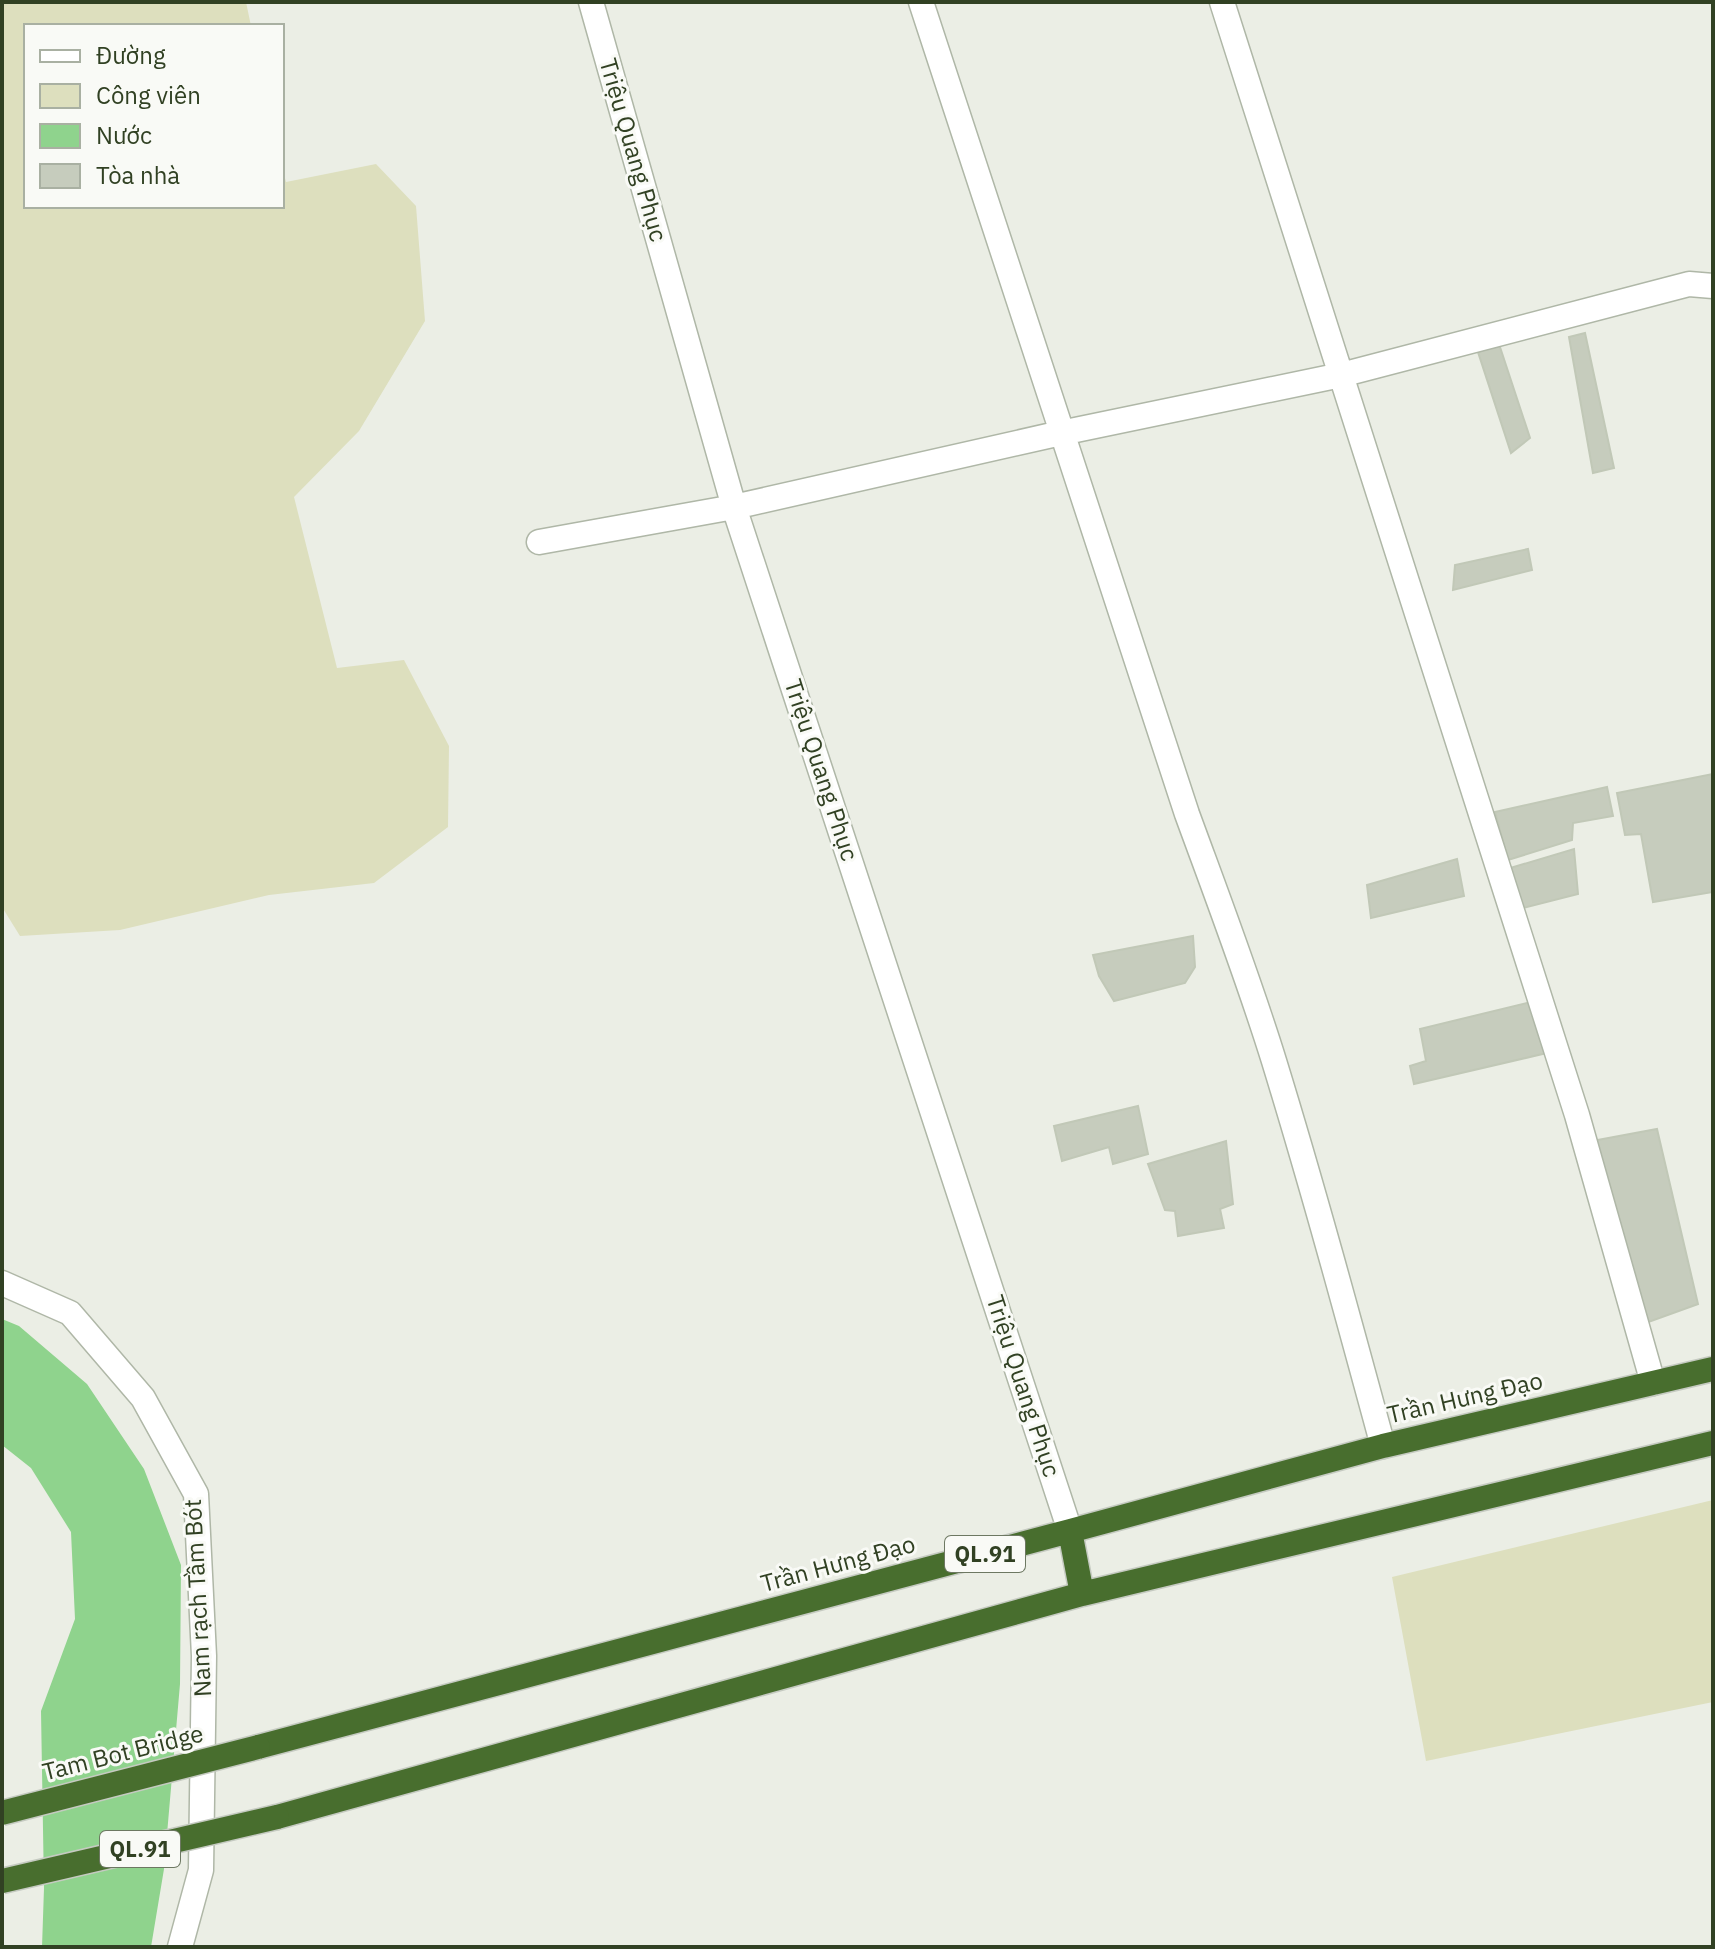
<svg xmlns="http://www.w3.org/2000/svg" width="1715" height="1949" viewBox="0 0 1715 1949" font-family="'IBM Plex Sans',sans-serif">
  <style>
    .green { fill: #dddfbe }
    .water { fill: #8fd38d }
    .building { fill: #c6ccbd; stroke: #c1c8b7; stroke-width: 2 }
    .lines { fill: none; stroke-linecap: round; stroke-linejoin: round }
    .minor-casing { stroke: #afb7a7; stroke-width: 27 }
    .highway-casing { stroke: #c5cac1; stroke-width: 27 }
    .minor { stroke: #fff; stroke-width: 24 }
    .highway { stroke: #486e2e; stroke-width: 24 }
    .highway-bridge-casing { stroke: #c5cac1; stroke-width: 27; stroke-linecap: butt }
    .highway-bridge { stroke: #486e2e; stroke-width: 24 }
    .labels { text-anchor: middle; stroke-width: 6; stroke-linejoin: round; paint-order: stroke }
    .shield { fill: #f9faf6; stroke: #6d7862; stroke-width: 2 }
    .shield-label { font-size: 22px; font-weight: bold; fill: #314123 }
    .street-label { font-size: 24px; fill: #314123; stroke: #f9faf6 }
  </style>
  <rect width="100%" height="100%" fill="#ebeee5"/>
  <path class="green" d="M2 2H246L251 26H26V206H282V167L286 182 376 164 416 206 425 321 359 431 294 497 337 668 404 660 449 746 448 827 374 883 269 895 120 930 20 936 2 907Z
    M1713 1500V1702L1426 1761 1392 1577Z"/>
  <path class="water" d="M2 1319 19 1326 87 1384 144 1469 181 1565 180 1684 164 1869 151 1947H42L44 1888 41 1711 75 1619 71 1532 31 1468 2 1445Z"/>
  <path class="building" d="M1585 333 1614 468 1593 473 1569 337Z
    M1499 344 1530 438 1511 453 1478 352Z
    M1528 549 1532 570 1453 590 1455 565Z
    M1713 774V892L1653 902 1641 834 1625 835 1617 793Z
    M1607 787 1613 816 1573 823 1572 840 1508 860 1495 812Z
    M1574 849 1578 894 1515 910 1507 869Z
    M1457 859 1464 896 1371 918 1367 885Z
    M1193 936 1195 967 1185 983 1114 1001 1099 976 1093 955Z
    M1535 1001 1547 1053 1414 1084 1410 1066 1426 1061 1420 1029Z
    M1138 1106 1148 1154 1113 1164 1109 1147 1062 1161 1054 1126Z
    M1657 1129 1698 1304 1643 1324 1592 1141Z
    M1226 1141 1233 1204 1220 1209 1224 1228 1178 1236 1175 1211 1165 1210 1148 1164Z"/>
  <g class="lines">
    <g class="minor-casing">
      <path id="minor" d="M591 2 734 507 1070 1531
        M921 2 1187 814C1217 896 1248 977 1274 1061 1313 1188 1348 1317 1383 1446
        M1222 2 1577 1115 1653 1383
        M539 542 734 507 1061 433 1341 375 1689 284 1713 286
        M2 1283 70 1313 143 1398 196 1494 204 1656 201 1870 180 1947"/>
    </g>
    <g class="highway-casing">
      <path id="highway" d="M1070 1531 1082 1594
        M258 1747 1070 1531 1383 1446 1713 1369
        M277 1817 1082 1594 1713 1443"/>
    </g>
    <use href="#minor" class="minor"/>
    <use href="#highway" class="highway"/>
    <g class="highway-bridge-casing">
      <path id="highway-bridge" d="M2 1813 258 1747
        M2 1881 277 1817"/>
    </g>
    <use href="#highway-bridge" class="highway-bridge"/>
  </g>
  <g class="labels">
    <g class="shield">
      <rect x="945" y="1536" width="80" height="36" rx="6"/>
      <rect x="100" y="1831" width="80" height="36" rx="6"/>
    </g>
    <g class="shield-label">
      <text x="985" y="1562">QL.91</text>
      <text x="140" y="1857">QL.91</text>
    </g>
    <g class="street-label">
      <text transform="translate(633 150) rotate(74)" y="8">Triệu Quang Phục</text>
      <text transform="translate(821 770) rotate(72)" y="8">Triệu Quang Phục</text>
      <text transform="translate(1023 1386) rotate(72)" y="8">Triệu Quang Phục</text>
      <text transform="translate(1465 1398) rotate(-13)" y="8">Trần Hưng Đạo</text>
      <text transform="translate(838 1564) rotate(-15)" y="8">Trần Hưng Đạo</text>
      <text transform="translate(198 1598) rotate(-93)" y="8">Nam rạch Tầm Bót</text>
      <text transform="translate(123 1753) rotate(-14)" y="8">Tam Bot Bridge</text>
    </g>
  </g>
  <rect width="1715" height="1949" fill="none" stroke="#314123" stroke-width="8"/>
  <rect x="24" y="24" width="260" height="184" fill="#f9faf6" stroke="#a9b0a2" stroke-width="2"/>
  <rect x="40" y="50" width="40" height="12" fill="#ffffff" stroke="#a9b0a2" stroke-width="2"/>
  <text x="96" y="64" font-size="24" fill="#314123">Đường</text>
  <rect x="40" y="84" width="40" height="24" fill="#dddfbe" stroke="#a9b0a2" stroke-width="2"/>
  <text x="96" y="104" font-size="24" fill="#314123">Công viên</text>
  <rect x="40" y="124" width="40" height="24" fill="#8fd38d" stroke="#a9b0a2" stroke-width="2"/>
  <text x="96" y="144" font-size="24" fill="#314123">Nước</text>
  <rect x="40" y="164" width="40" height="24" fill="#c6ccbd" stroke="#a9b0a2" stroke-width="2"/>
  <text x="96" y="184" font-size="24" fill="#314123">Tòa nhà</text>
</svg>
